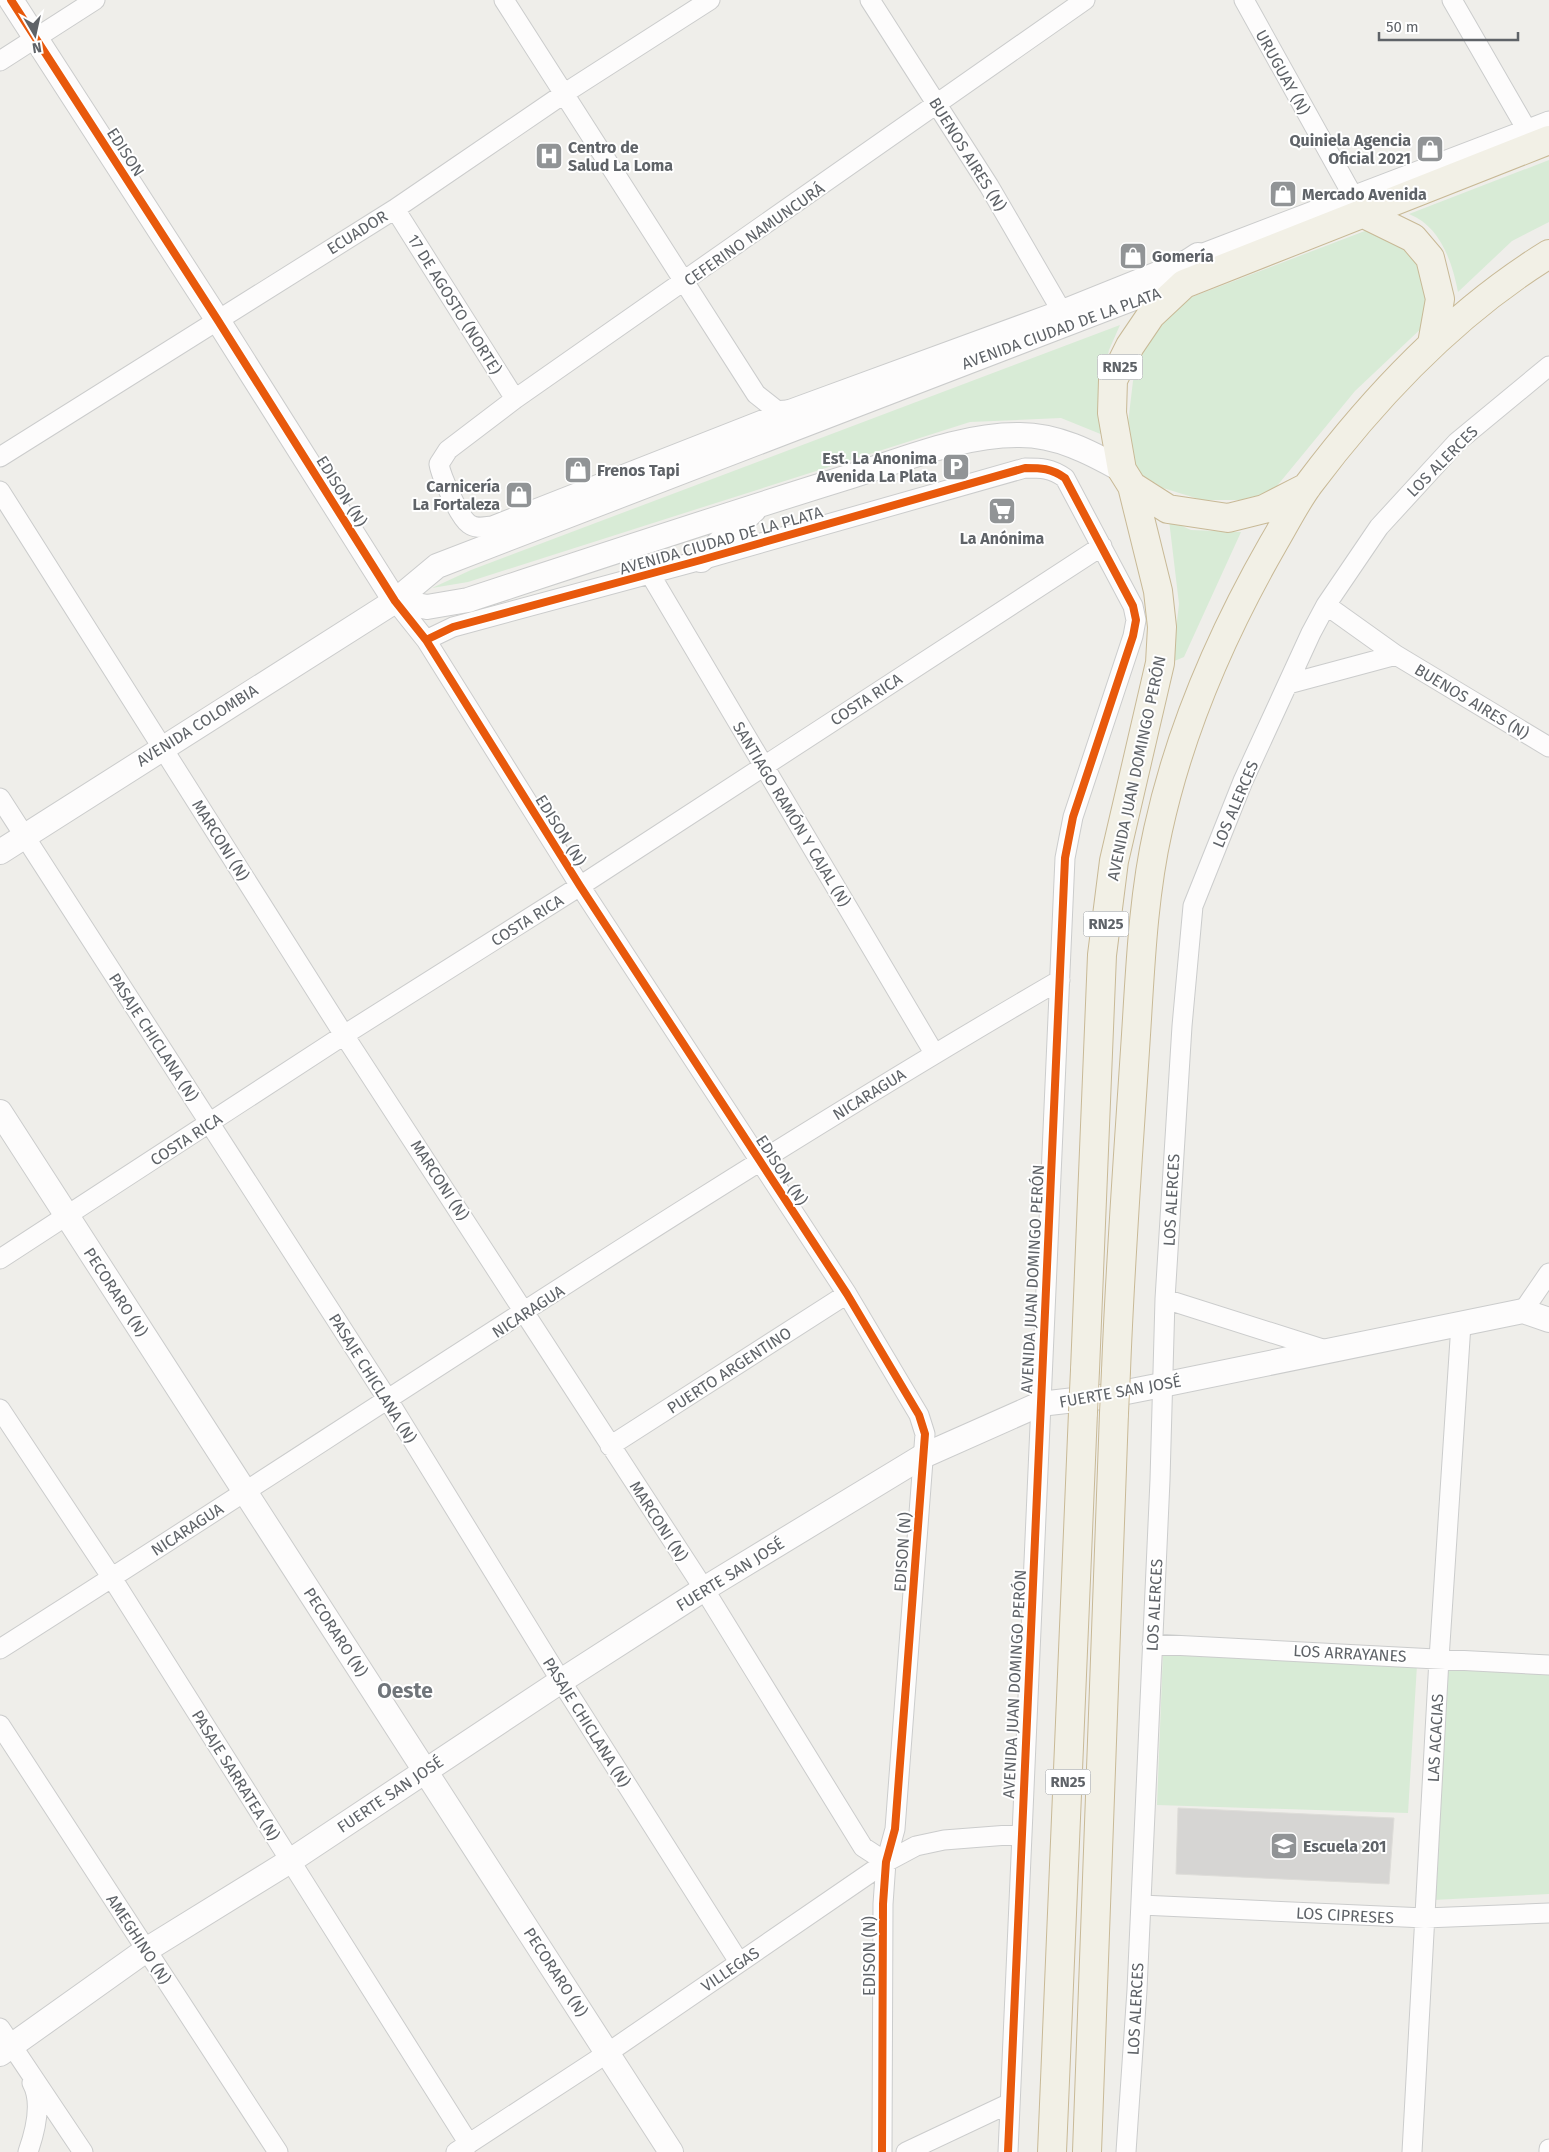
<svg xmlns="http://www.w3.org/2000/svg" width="1549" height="2152" viewBox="0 0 1549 2152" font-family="'Fira Sans',sans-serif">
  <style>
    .green { fill: #d8ebd6 }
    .building { fill: #d6d5d3; stroke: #deddd9 }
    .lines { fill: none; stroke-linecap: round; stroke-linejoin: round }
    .minor-casing { stroke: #cbcccc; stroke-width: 21 }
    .tertiary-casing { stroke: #cbcccc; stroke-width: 26 }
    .trunk-casing { stroke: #c8b996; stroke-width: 30 }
    .minor { stroke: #fdfcfc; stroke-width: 19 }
    .tertiary { stroke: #fdfcfc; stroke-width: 24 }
    .trunk { stroke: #f2f0e6; stroke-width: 28 }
    .trunk-bridge-casing { stroke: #c8b996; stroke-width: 30; stroke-linecap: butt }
    .trunk-bridge { stroke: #f2f0e6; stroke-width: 28 }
    .cycleway-casing { stroke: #fff; stroke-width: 11 }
    .cycleway { stroke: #e8590c; stroke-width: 8 }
    .labels { text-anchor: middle; stroke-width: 4; stroke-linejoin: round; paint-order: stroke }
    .shield { fill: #fff; stroke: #8f9295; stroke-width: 1 }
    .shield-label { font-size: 15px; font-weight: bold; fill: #5f6368 }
    .street-label { font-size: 16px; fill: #5f6368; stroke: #fff }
    .poi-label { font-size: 16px; font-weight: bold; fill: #5f6368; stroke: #fff; text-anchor: start }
    .district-label { font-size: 21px; font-weight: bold; fill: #70757a; stroke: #fff }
  </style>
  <rect width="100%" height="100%" fill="#efeeea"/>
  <path class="green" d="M1549 160V222L1512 241 1458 292C1452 261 1440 226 1409 214Z
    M1370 229 1419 256 1428 289 1427 323 1355 391 1272 492 1247 500H1202L1163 488 1139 473 1132 462 1128 423 1133 381 1144 350 1179 302Z
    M1120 325 1109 350 1100 390 1103 435 1061 418 970 422 468 582 432 588 471 570Z
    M1169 520 1191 530 1241 532 1184 657 1172 662 1179 604Z
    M1163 1652 1417 1665 1408 1813 1157 1805Z
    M1443 1668 1549 1673V1894L1433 1900Z"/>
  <path class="building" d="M1178 1808 1394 1818 1389 1884 1176 1874Z"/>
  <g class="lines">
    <g class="minor-casing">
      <path id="minor" d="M504 0 756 394 780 413
        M870 0 989 186 1061 310
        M1085 0 515 399 448 450 439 464C441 476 459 517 469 524 476 529 483 527 492 526L780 413 1061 310 1198 255 1549 121
        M1244 0 1353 196
        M1452 0 1527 130
        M0 61 95 0
        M395 209 515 399
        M0 457 395 209 565 93 710 0
        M0 491 344 1035 704 1589 863 1847 886 1862
        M650 574 934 1053
        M395 601 426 640 580 886 847 1294 919 1415 925 1434 895 1829 886 1862 883 1904 882 2152
        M1326 605 1396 655 1549 747
        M426 640 453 627 701 560 1025 468C1041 468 1051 468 1065 478L1133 606 1136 620 1133 636 1073 817 1065 858 1008 2152
        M1288 684 1396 655
        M0 798 388 1400 561 1681 739 1962
        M0 1259 344 1035 580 886 1102 546
        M1165 1299 1329 1351
        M1523 1311 1549 1273
        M0 1409 112 1578 469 2144
        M610 1446 847 1294
        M1152 1644 1549 1665
        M0 1649C353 1425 699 1190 1060 980
        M0 1725 278 2152
        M1141 1905 1425 1918 1549 1913
        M0 2028 83 2152
        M28 2152C35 2132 43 2103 32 2083
        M456 2152 609 2052 886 1862 916 1846 944 1840 1021 1834
        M906 2152 1010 2103
        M1126 2152 1137 1990 1160 1480 1165 1299 1182 1026 1193 906 1243 781 1311 633 1326 605 1379 527 1457 442 1549 366
        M1412 2152 1439 1659 1461 1324
        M1549 2152V2149"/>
    </g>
    <g class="tertiary-casing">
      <path id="tertiary" d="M11 0 217 319 395 601
        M1149 287 1198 255
        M780 413 824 410
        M701 560 754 510
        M395 601 427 607 468 600C593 559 719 517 845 478 900 461 962 434 1020 435 1057 435 1090 452 1122 470
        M0 852 395 601 437 566 1131 299 1184 284
        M0 1112 671 2152
        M0 2054 146 1950 290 1861 561 1681 704 1589 923 1456 1040 1404 1101 1397 1162 1385 1523 1311 1549 1320"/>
    </g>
    <g class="trunk-casing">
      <path id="trunk" d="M1362 213 1413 238 1430 258 1440 299 1432 344
        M1132 486 1168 509 1228 518 1264 509 1307 487
        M1085 1370 1102 955 1114 861 1160 663 1162 627 1158 591 1132 486 1122 470 1112 413 1113 380 1130 346 1151 315 1184 284 1549 140
        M1116 1371C1120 1264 1128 1157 1135 1050 1140 977 1142 901 1158 830 1180 729 1222 633 1273 544 1285 524 1295 503 1309 484 1375 396 1455 312 1549 254
        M1052 2152 1083 1412
        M1087 2152 1114 1413"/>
    </g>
    <use href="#minor" class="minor"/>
    <use href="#tertiary" class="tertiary"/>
    <use href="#trunk" class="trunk"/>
    <g class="trunk-bridge-casing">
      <path id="trunk-bridge" d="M1083 1412 1085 1370
        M1114 1413 1116 1371"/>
    </g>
    <use href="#trunk-bridge" class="trunk-bridge"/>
    <g class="cycleway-casing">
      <path id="cycleway" d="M11 0 217 319 395 601 426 640 580 886 847 1294 919 1415 925 1434 895 1829 886 1862 883 1904 882 2152
        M426 640 453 627 701 560 1025 468C1041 468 1051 468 1065 478L1133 606 1136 620 1133 636 1073 817 1065 858 1008 2152"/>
    </g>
    <use href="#cycleway" class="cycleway"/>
  </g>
  <defs>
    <g id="shop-square" transform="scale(1.4375)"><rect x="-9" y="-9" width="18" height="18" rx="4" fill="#919496" stroke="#fff"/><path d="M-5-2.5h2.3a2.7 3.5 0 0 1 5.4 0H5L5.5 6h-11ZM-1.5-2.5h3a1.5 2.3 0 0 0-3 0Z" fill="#fff"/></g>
    <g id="hospital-square" transform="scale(1.4375)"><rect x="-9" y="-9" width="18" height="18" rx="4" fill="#919496" stroke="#fff"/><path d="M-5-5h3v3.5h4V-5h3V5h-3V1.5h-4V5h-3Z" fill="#fff"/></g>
    <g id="parking-square" transform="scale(1.4375)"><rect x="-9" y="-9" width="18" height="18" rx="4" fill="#919496" stroke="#fff"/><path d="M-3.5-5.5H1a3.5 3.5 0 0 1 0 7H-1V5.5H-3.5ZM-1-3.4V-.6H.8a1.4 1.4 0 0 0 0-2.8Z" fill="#fff"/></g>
    <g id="supermarket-square" transform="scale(1.4375)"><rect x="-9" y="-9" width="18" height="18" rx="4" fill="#919496" stroke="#fff"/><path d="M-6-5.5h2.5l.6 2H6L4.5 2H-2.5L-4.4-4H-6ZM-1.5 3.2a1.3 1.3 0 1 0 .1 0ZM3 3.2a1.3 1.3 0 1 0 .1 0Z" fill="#fff"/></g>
    <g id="school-square" transform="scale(1.4375)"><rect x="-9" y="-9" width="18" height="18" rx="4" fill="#919496" stroke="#fff"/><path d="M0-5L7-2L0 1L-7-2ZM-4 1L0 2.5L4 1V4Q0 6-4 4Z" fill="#fff"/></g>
  </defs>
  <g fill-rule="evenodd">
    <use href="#shop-square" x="1430" y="149"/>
    <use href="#hospital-square" x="549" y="156"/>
    <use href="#shop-square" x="1283" y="194"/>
    <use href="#shop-square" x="1133" y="256"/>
    <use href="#parking-square" x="956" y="467"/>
    <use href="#shop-square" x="578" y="470"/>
    <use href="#shop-square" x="519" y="495"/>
    <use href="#supermarket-square" x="1002" y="511"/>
    <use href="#school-square" x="1284" y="1846"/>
  </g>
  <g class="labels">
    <g class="shield">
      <rect x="1097.5" y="354.5" width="45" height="25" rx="4"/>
      <rect x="1083.5" y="911.5" width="45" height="25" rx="4"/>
      <rect x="1045.5" y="1769.5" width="45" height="25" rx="4"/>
    </g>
    <g class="shield-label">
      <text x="1120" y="372">RN25</text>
      <text x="1106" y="929">RN25</text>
      <text x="1068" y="1787">RN25</text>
    </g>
    <g class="street-label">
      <text transform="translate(1283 72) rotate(61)" y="6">URUGUAY (N)</text>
      <text transform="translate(126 152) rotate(57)" y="6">EDISON</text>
      <text transform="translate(968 154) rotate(58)" y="6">BUENOS AIRES (N)</text>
      <text transform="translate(357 232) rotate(-32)" y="6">ECUADOR</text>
      <text transform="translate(754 234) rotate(-35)" y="6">CEFERINO NAMUNCURÁ</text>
      <text transform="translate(455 304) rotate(58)" y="6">17 DE AGOSTO (NORTE)</text>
      <text transform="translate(1061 328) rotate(-20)" y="6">AVENIDA CIUDAD DE LA PLATA</text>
      <text transform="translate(1442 461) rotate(-45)" y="6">LOS ALERCES</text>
      <text transform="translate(342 491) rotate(58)" y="6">EDISON (N)</text>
      <text transform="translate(721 540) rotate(-16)" y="6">AVENIDA CIUDAD DE LA PLATA</text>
      <text transform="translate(866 699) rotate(-33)" y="6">COSTA RICA</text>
      <text transform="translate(1472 701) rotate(31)" y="6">BUENOS AIRES (N)</text>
      <text transform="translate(197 725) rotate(-32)" y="6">AVENIDA COLOMBIA</text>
      <text transform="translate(1136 768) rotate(-78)" y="6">AVENIDA JUAN DOMINGO PERÓN</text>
      <text transform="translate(1235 804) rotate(-67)" y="6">LOS ALERCES</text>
      <text transform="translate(792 814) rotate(59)" y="6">SANTIAGO RAMÓN Y CAJAL (N)</text>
      <text transform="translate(561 830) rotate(58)" y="6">EDISON (N)</text>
      <text transform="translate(221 840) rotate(58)" y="6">MARCONI (N)</text>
      <text transform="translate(527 920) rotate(-32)" y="6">COSTA RICA</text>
      <text transform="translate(154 1037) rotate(57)" y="6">PASAJE CHICLANA (N)</text>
      <text transform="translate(869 1094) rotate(-32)" y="6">NICARAGUA</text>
      <text transform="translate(186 1139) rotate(-33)" y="6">COSTA RICA</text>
      <text transform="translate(782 1170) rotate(57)" y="6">EDISON (N)</text>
      <text transform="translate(440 1180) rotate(57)" y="6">MARCONI (N)</text>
      <text transform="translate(1171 1200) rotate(-87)" y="6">LOS ALERCES</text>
      <text transform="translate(1032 1279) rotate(-87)" y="6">AVENIDA JUAN DOMINGO PERÓN</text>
      <text transform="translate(116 1292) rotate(57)" y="6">PECORARO (N)</text>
      <text transform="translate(528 1311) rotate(-33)" y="6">NICARAGUA</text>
      <text transform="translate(729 1370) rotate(-33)" y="6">PUERTO ARGENTINO</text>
      <text transform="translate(373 1378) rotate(58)" y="6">PASAJE CHICLANA (N)</text>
      <text transform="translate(1120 1391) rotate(-10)" y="6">FUERTE SAN JOSÉ</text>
      <text transform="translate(659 1521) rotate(57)" y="6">MARCONI (N)</text>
      <text transform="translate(187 1529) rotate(-33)" y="6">NICARAGUA</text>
      <text transform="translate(902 1552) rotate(-86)" y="6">EDISON (N)</text>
      <text transform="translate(730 1574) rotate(-32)" y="6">FUERTE SAN JOSÉ</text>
      <text transform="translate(1154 1605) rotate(-87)" y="6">LOS ALERCES</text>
      <text transform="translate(336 1632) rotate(57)" y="6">PECORARO (N)</text>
      <text transform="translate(1350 1653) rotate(3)" y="6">LOS ARRAYANES</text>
      <text transform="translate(1014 1684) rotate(-87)" y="6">AVENIDA JUAN DOMINGO PERÓN</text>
      <text transform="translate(587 1722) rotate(58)" y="6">PASAJE CHICLANA (N)</text>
      <text transform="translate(1435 1738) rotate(-87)" y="6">LAS ACACIAS</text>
      <text transform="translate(236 1775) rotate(58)" y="6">PASAJE SARRATEA (N)</text>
      <text transform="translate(390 1794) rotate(-34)" y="6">FUERTE SAN JOSÉ</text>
      <text transform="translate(1345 1915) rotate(3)" y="6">LOS CIPRESES</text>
      <text transform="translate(139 1939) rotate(57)" y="6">AMEGHINO (N)</text>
      <text transform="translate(869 1956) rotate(-90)" y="6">EDISON (N)</text>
      <text transform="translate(730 1969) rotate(-34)" y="6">VILLEGAS</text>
      <text transform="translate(556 1972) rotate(57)" y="6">PECORARO (N)</text>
      <text transform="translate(1135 2009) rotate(-87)" y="6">LOS ALERCES</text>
    </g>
    <g class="poi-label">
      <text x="1411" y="146" text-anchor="end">Quiniela Agencia<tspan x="1411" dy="18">Oficial 2021</tspan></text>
      <text x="568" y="153">Centro de<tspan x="568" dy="18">Salud La Loma</tspan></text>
      <text x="1302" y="200">Mercado Avenida</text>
      <text x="1152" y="262">Gomería</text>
      <text x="937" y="464" text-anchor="end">Est. La Anonima<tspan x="937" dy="18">Avenida La Plata</tspan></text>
      <text x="597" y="476">Frenos Tapi</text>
      <text x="500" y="492" text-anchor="end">Carnicería<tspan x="500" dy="18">La Fortaleza</tspan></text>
      <text x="1002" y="544" text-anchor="middle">La Anónima</text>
      <text x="1303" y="1852">Escuela 201</text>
    </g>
    <g class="district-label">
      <text x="405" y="1698">Oeste</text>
    </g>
  </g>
  <g transform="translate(35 35) rotate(171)" stroke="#ffffff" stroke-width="4" paint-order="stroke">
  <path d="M0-4L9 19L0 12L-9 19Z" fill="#5f6368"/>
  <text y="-8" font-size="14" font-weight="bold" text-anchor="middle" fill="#5f6368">N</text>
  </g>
  <path d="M1379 32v8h139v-8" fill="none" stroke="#5f6368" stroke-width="2.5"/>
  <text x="1386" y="32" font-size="15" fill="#5f6368" stroke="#ffffff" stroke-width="4" paint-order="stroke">50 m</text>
</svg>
